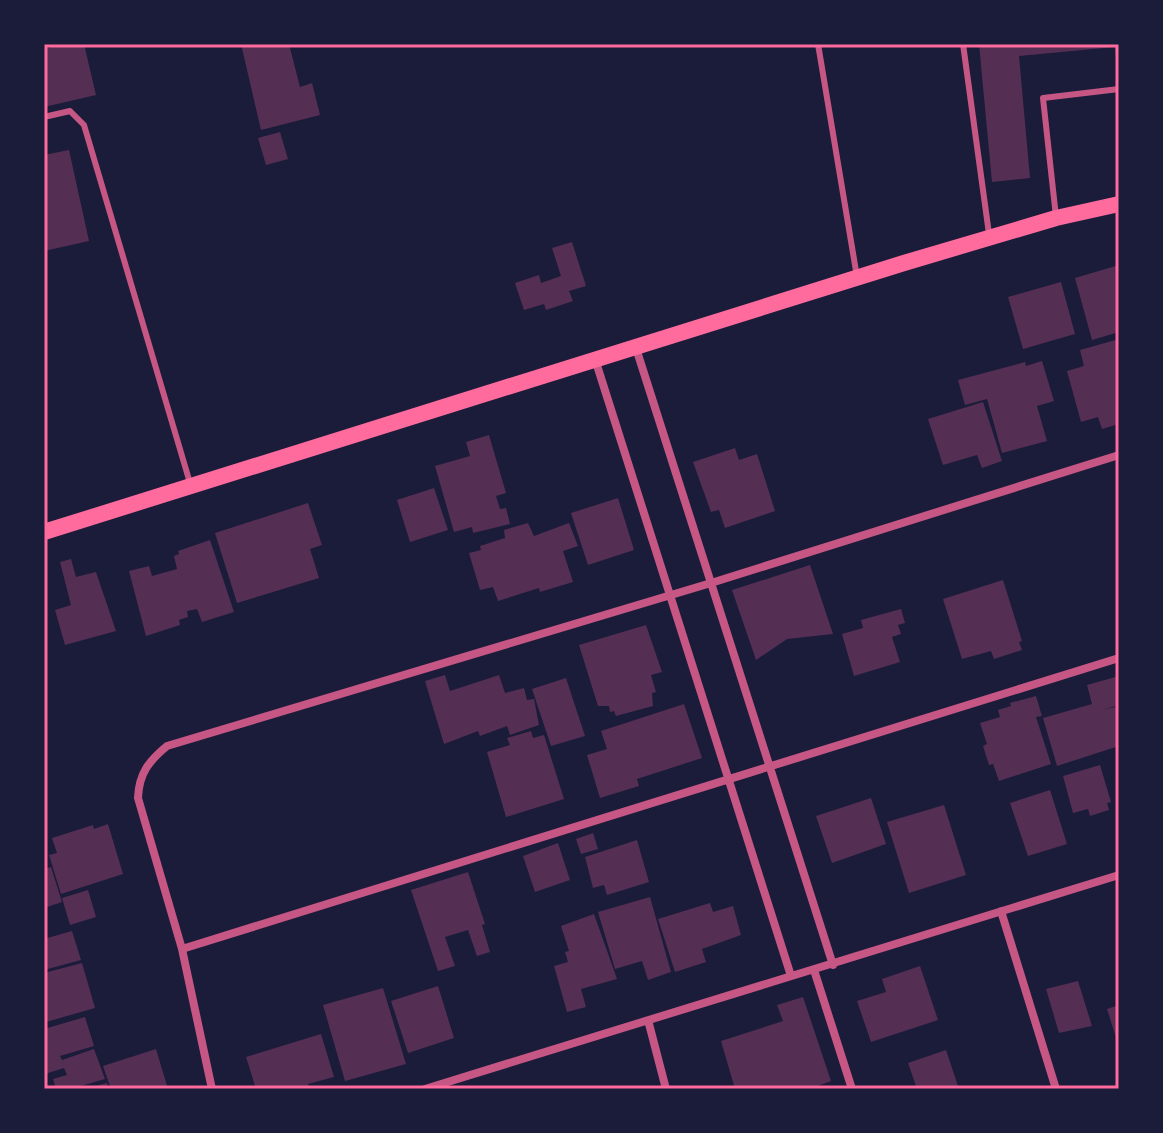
<svg xmlns="http://www.w3.org/2000/svg" width="1163" height="1133" viewBox="0 0 1163 1133" font-family="Inter,sans-serif">
  <style>
    .building { fill: #542f53 }
    .lines { fill: none; stroke-linecap: round; stroke-linejoin: round }
    .service { stroke: #c65784; stroke-width: 6 }
    .minor { stroke: #c65784; stroke-width: 8 }
    .secondary { stroke: #ff6b9d; stroke-width: 16 }
    .neatline { fill: none; stroke: #ff6b9d; stroke-width: 3 }
  </style>
  <rect width="100%" height="100%" fill="#1b1b3a"/>
  <path class="building" d="M64 44H84L96 95 44 107V49Z
    M241 44H289L300 87 312 83 320 115 261 130Z
    M979 44H1119V59H1116L1115 47 1019 56 1030 178 992 182Z
    M280 132 288 159 266 165 258 138Z
    M69 150 89 241 44 251V155Z
    M572 242 586 286 569 291 573 301 546 310 544 304 524 310 515 283 539 275 541 283 561 276 552 248Z
    M1119 265V332L1092 340 1075 278Z
    M1061 282 1075 334 1023 349 1008 297Z
    M1119 339V424L1102 429 1098 417 1081 422 1067 371 1084 366 1080 350Z
    M1042 361 1054 401 1037 406 1047 441 1002 453 987 399 965 405 958 380 1025 362 1026 366Z
    M983 402 1002 461 982 468 977 455 943 465 928 419Z
    M489 435 506 493 496 496 500 509 506 508 510 524 473 533 472 527 454 532 435 466 470 456 466 442Z
    M735 448 739 460 757 454 775 511 725 528 719 510 711 512 693 462Z
    M434 488 448 530 410 542 397 500Z
    M618 498 634 550 588 565 571 513Z
    M308 503 322 545 310 549 319 578 237 603 215 533Z
    M528 523 534 536 569 523 578 546 563 551 573 582 540 592 539 588 498 601 493 587 480 590 469 553 481 550 480 546 505 538 504 530Z
    M210 540 234 612 202 622 197 609 187 611 188 617 179 620 180 625 146 636 129 571 149 566 152 576 177 569 174 556 179 554 178 551Z
    M71 559 76 577 96 572 116 631 65 645 55 610 71 605 60 562Z
    M810 565 833 634 787 639 756 660 732 590Z
    M1003 580 1022 641 1019 642 1022 650 994 659 991 651 962 659 943 599Z
    M901 609 905 623 898 625 901 634 892 637 900 662 854 676 842 634 863 628 861 620Z
    M646 625 662 672 651 675 656 692 652 693 653 706 616 716 614 711 610 712 609 706H598L579 645Z
    M445 675 450 691 499 675 505 693 524 688 527 700 534 699 539 725 510 735 507 726 480 736 478 731 444 744 425 681Z
    M1119 676V705L1102 710 1119 706V746L1057 766 1043 718 1092 704 1087 685Z
    M566 678 585 736 551 746 532 689Z
    M1036 696 1042 716 1036 717 1051 764 999 781 993 764 989 765 983 746 987 744 980 723 1000 717 998 710 1011 706 1010 703Z
    M684 704 702 758 637 779 639 786 600 798 587 755 607 749 601 731Z
    M531 731 533 738 544 735 564 799 506 817 487 752 510 745 507 738Z
    M1100 765 1111 802 1107 803 1109 810 1090 816 1088 809 1073 813 1063 776Z
    M1050 790 1067 844 1028 856 1010 803Z
    M871 798 886 844 832 863 816 816Z
    M944 805 966 875 909 893 887 822Z
    M108 824 123 874 61 894 49 855 57 853 52 838 93 825 94 829Z
    M593 833 598 849 581 854 576 839Z
    M637 840 649 882 607 895 604 885 593 888 585 857Z
    M558 843 570 880 535 892 523 856Z
    M51 867 62 902 44 908V869Z
    M468 872 485 924 482 925 490 952 477 956 468 930 445 937 455 966 438 971 411 890Z
    M88 890 96 917 70 925 62 898Z
    M650 897 671 972 648 980 642 961 615 969 598 912Z
    M710 903 713 912 733 906 741 935 702 949 706 962 675 972 658 919Z
    M594 914 617 979 581 989 586 1007 567 1012 554 966 568 962 565 952 569 951 561 926Z
    M72 931 81 960 44 970V939Z
    M82 963 95 1008 46 1022 44 973Z
    M920 966 938 1020 871 1042 857 1001 886 992 882 979Z
    M1078 981 1092 1026 1059 1033 1046 989Z
    M438 986 454 1038 408 1053 391 1001Z
    M383 988 406 1064 345 1081 323 1005Z
    M803 997 831 1081 810 1089H735L721 1041 783 1021 777 1005Z
    M1119 1005V1044H1118L1107 1009Z
    M85 1017 94 1046 60 1056 62 1060 94 1049 105 1079 70 1089H56L53 1079 67 1075 64 1068 45 1074 44 1029Z
    M321 1034 334 1077 308 1084 310 1089H256L246 1057Z
    M156 1049 168 1089H111L103 1066Z
    M946 1050 959 1089H917L908 1063Z
    M107 1083 109 1089H88V1088Z"/>
  <g class="lines">
    <path class="service" d="M818 44 857 277
      M963 44 989 234
      M44 117 70 111 84 125 190 483
      M1056 217 1043 98 1119 89"/>
    <path class="minor" d="M635 345 833 965
      M595 359 791 976
      M1001 911 1056 1089
      M182 949 1119 658
      M814 970 852 1089
      M648 1020 666 1089
      M212 1089 182 949 138 798C139 773 149 761 167 746L711 583 1119 455
      M425 1089 1119 875"/>
    <path class="secondary" d="M44 532 904 263 1056 218 1119 204"/>
  </g>
  <rect width="1163" height="1133" fill="none" stroke="#1b1b3a" stroke-width="92"/>
  <rect x="46" y="46" width="1071" height="1041" class="neatline"/>
</svg>
